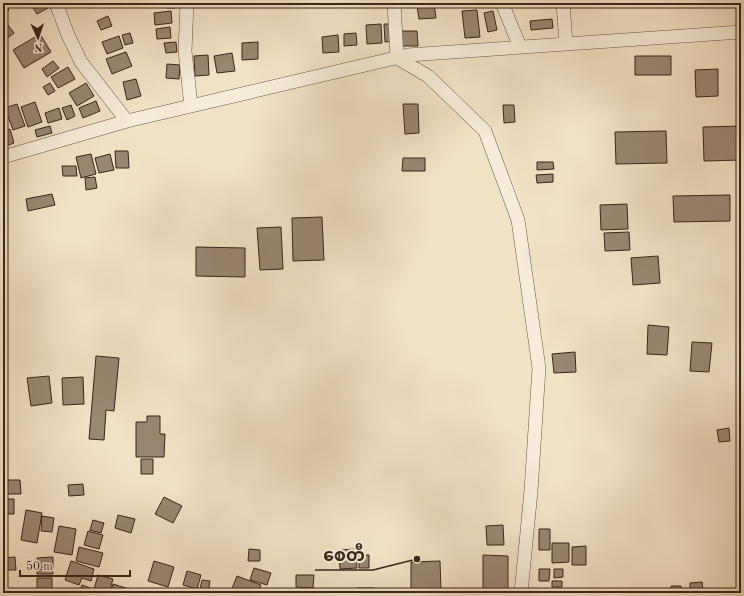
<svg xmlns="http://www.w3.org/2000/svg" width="744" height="596" viewBox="0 0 744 596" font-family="'Old Standard TT','Noto Sans Myanmar',serif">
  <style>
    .building { fill: #998772; stroke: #382519 }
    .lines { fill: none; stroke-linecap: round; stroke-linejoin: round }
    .street-casing { stroke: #665444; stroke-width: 14 }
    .street { stroke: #f7ecd9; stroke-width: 13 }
    .leader { fill: none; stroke: #382519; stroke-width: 1.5 }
    .callout-dot { fill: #382519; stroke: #f7ecd9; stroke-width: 1.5 }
    .callout-label { font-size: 17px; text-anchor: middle; font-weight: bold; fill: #382519; stroke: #f7ecd9; stroke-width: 4; stroke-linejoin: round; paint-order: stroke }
  </style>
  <rect width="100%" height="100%" fill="#f2e2c4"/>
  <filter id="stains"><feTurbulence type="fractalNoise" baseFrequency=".005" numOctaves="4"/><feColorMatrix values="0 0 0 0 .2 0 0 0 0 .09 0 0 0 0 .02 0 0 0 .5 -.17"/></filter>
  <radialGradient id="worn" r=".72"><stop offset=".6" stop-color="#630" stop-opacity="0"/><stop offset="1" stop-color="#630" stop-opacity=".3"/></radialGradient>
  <path class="building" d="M3 3 9 10 3 14Z
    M30 3H45L48 8 37 14Z
    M87 3H107L88 8Z
    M167 3H175V8H167Z
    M515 3H537L516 7Z
    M434 4 436 18 419 19 417 6Z
    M477 10 480 37 465 38 462 11Z
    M171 11 172 23 155 25 154 13Z
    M493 11 497 30 488 32 484 13Z
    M108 16 112 26 101 30 97 21Z
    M552 19 553 28 531 30 530 21Z
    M5 21 14 33 4 41 3 23Z
    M381 24 382 43 367 44 366 25Z
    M384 24H394L395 41 385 42Z
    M170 27 171 38 157 39 156 29Z
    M400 31H417L418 46H401Z
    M130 33 133 43 125 45 122 35Z
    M356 33 357 45 344 46V34Z
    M40 34 51 52 24 68 13 50Z
    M338 35 339 52 323 53 322 37Z
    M119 36 123 48 107 54 102 42Z
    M176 42 177 52 166 53 164 43Z
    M258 42V59L242 60V43Z
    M126 52 132 66 112 74 106 59Z
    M232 53 235 71 217 73 214 56Z
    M208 55 209 75 195 76 194 56Z
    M635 56H671V75H635Z
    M53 61 59 68 47 77 42 69Z
    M167 64 180 65 179 79 166 78Z
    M68 67 75 79 58 88 51 77Z
    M718 69V96L696 97 695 70Z
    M136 79 141 96 127 100 123 82Z
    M50 83 55 91 48 95 43 87Z
    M86 83 94 96 77 106 69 93Z
    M96 101 100 111 83 118 79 108Z
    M35 102 42 122 28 127 21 107Z
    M17 104 25 126 13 130 5 108Z
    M403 104H418L419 133 405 134Z
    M71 105 75 116 67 120 62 108Z
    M503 105H514L515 122 504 123Z
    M59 108 62 119 48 123 45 113Z
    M50 126 52 133 37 137 35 130Z
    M741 126V160L704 161 703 127Z
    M10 129 14 143 3 147V131Z
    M666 131 667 163 616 164 615 132Z
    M115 151H128L129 168H116Z
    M91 154 96 174 81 178 76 157Z
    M110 154 114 170 99 173 95 158Z
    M403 158H425V171H402Z
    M537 162H553L554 169 537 170Z
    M62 166H76L77 176H63Z
    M553 174V182L537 183 536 175Z
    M95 177 97 188 86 190 85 178Z
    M52 194 55 205 28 211 26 199Z
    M730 195V221L674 222 673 196Z
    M627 204 628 229 601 230 600 205Z
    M322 217 324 260 293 261 292 218Z
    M281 227 283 269 260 270 257 228Z
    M629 232 630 250 605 251 604 233Z
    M196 247 245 248V277L196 276Z
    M658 256 660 283 633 285 631 258Z
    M648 325 669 327 667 355 647 354Z
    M692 342 712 343 709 372 690 371Z
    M575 352 576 372 554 373 552 354Z
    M96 356 119 358 114 411 106 410 104 440 89 439Z
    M49 376 52 403 31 406 27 378Z
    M83 377 84 404 63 405 62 378Z
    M147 416H160V434H165L164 457H136V422H147Z
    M729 428 730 441 719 442 717 430Z
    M141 459H153V474H141Z
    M6 480H20L21 494H6Z
    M83 484 84 495 69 496 68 485Z
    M164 497 182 506 173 523 155 514Z
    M3 499H14V514H3Z
    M26 510 42 513 37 543 21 540Z
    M118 515 135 519 131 533 115 528Z
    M42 516 54 518 52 532 41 531Z
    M93 520 104 523 101 533 90 530Z
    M503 525 504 545H487L486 526Z
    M59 526 76 529 72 555 54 552Z
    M539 529H550V550H539Z
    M88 531 103 535 99 549 84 545Z
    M552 543H569V562L552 563Z
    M586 546V565H572V547Z
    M79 547 103 553 99 567 76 561Z
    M249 549 260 550V561H248Z
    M356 549 357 568 340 569 339 550Z
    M359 555H369V568H359Z
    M483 555 508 556V593H483Z
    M15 557 16 570H3V558Z
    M53 557V574H37V558Z
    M71 561 94 569 91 581 82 578 79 585 65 580Z
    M154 561 174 567 168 587 148 581Z
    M440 561 441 590 411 591V562Z
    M254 568 271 573 267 585 250 580Z
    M539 569H550L549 581H539Z
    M554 569H563V577L554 578Z
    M187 571 201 575 197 589 183 585Z
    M98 575 113 579 109 593H93Z
    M296 575H314L313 588 296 587Z
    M237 576 261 585 258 593H235L231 591Z
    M37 578H52V592H37Z
    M202 580 210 581 208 593H199Z
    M552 581H562V587H552Z
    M702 582 703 591H690V583Z
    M113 584 129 589 128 593H110Z
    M82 585 93 589 91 593H79Z
    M671 586H681V593H671Z
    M357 588H374V593H357Z
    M630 589V593H585V591Z
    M545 590V593H534V591Z"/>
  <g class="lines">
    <g class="street-casing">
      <path id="street" d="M56 3 68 35 81 62 127 121
        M187 3 185 51 191 106
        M394 3 397 58 428 76 485 131 518 220 539 368 531 491 521 593
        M502 3 520 47
        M563 3 566 44
        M3 157 127 121 408 55 741 32"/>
    </g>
    <use href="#street" class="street"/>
  </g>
  <path class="leader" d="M417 559L373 570H315"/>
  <circle class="callout-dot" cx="417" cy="559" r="4"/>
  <g class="callout-label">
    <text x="344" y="561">စေတီ</text>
  </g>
  <rect width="744" height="596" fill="none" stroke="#f2e2c4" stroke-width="16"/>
  <rect x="4" y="4" width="736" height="588" fill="none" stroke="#382519" stroke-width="2"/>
  <rect x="8" y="8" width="728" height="580" fill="none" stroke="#382519"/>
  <g transform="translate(38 38) rotate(177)" stroke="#f7ecd9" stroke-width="3" paint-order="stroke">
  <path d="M0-3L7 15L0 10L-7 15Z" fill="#382519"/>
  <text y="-6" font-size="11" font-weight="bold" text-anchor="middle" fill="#382519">N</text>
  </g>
  <path d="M20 570v6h110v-6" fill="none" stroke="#382519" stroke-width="2"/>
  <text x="26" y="570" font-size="12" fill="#382519" stroke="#f7ecd9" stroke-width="3" paint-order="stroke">50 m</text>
  <rect width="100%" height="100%" filter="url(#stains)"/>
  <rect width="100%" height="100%" fill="url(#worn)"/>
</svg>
